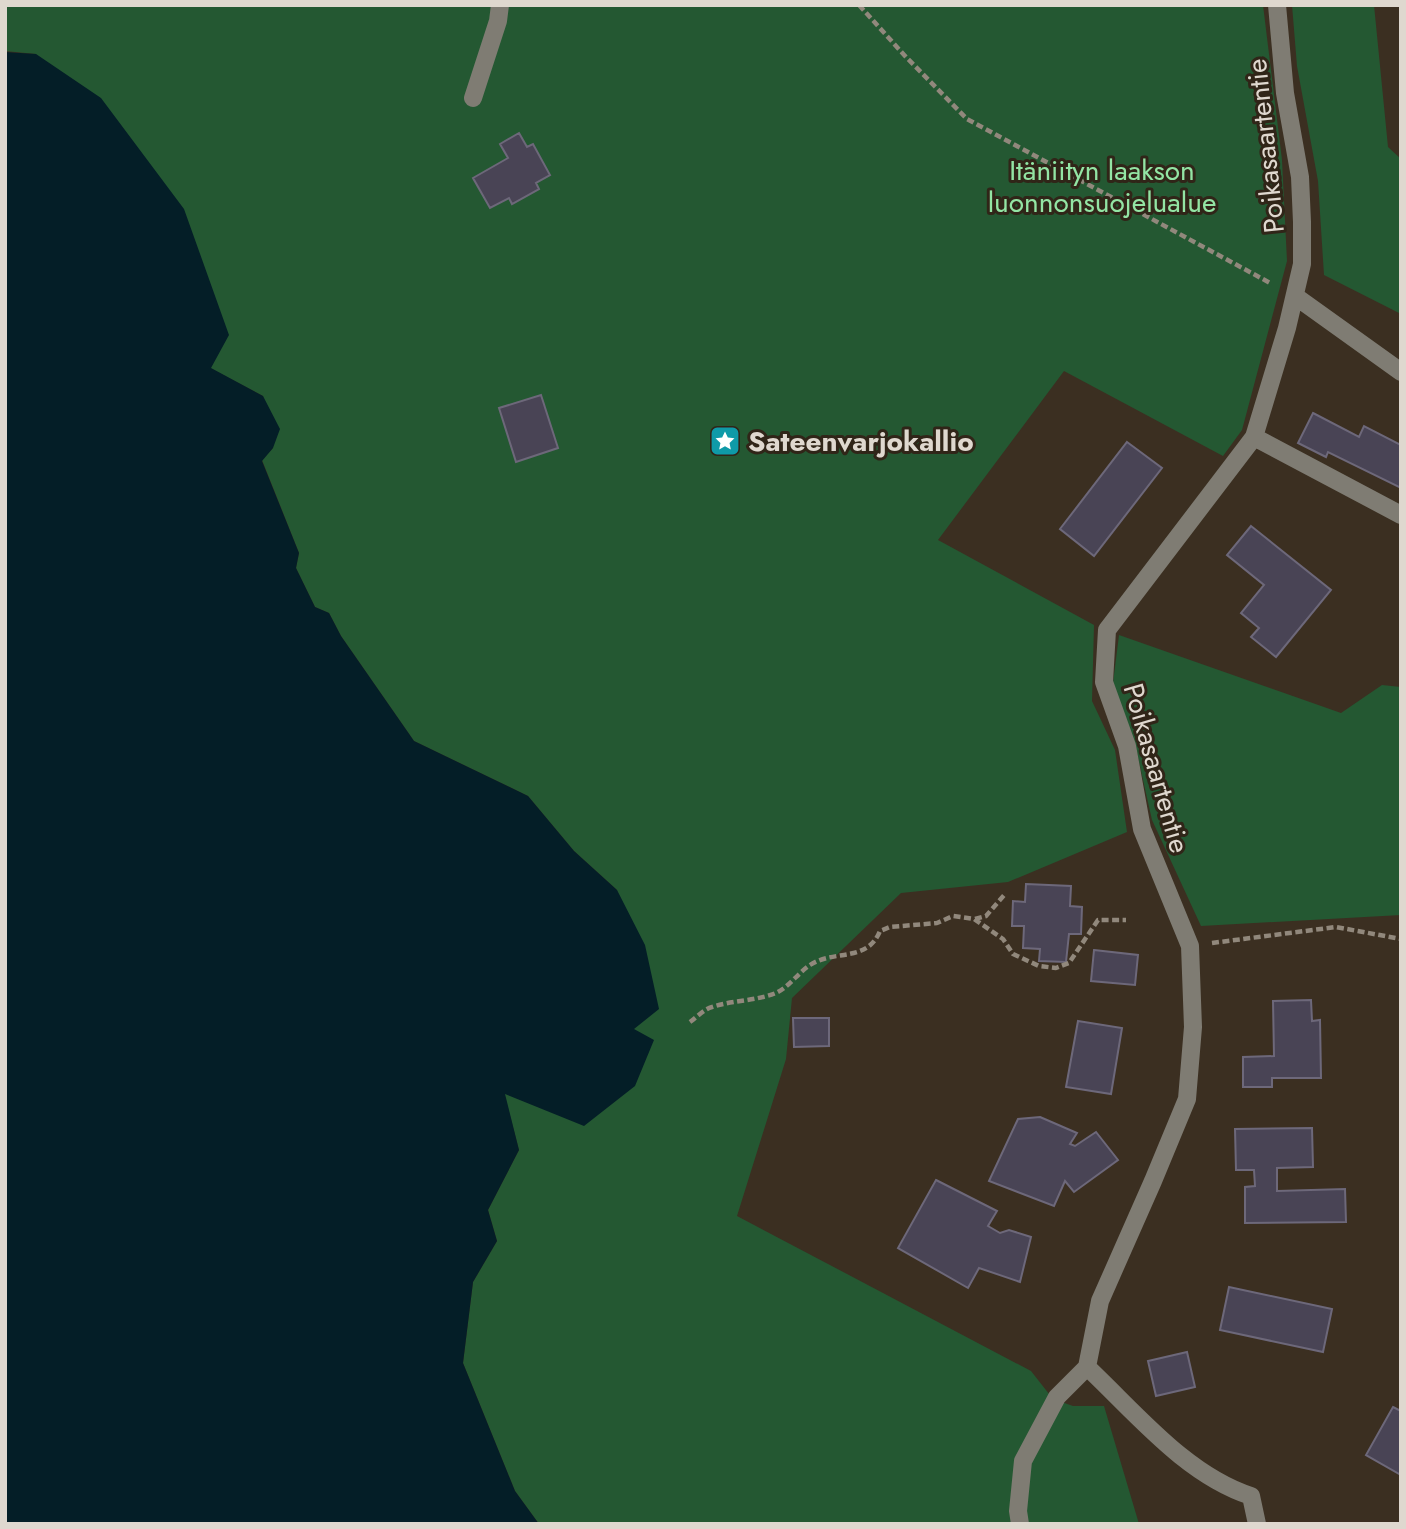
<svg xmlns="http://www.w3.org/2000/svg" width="1406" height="1529" viewBox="0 0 1406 1529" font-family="Jost,sans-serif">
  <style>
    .green { fill: #245832 }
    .water { fill: #041e27 }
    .building { fill: #494455; stroke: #6d687a; stroke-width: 2 }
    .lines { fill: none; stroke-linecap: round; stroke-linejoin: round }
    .path { stroke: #91887c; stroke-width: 4.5; stroke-dasharray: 7 3.5; stroke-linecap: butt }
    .minor { stroke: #7f7c73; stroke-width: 18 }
    .labels { text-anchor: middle; stroke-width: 6; stroke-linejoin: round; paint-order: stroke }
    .street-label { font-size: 28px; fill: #dfd8cf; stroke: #302518 }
    .park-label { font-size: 28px; fill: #93e5a4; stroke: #302518 }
    .poi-label { font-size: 28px; font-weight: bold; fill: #dfd8cf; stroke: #302518; text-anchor: start }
  </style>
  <rect width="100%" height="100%" fill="#3b2f21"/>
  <path class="green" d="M5 5H1263L1282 160 1287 261 1242 430 1223 456 1064 371 938 540 1094 625 1092 701 1115 750 1127 832 1008 882 901 893 792 998 786 1059 737 1216 1031 1371 1053 1399 1073 1406H1104L1139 1524H539L515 1491 463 1363 473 1282 497 1241 488 1210 519 1150 504 1093 524 1100 634 1029 617 890 574 851 528 796 414 741 341 636 329 613 315 607 296 568 299 553 262 460 273 448 263 396 210 368 36 54 5 51Z
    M1292 5H1374L1388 147 1401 159V314L1324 275 1318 181 1297 66Z
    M1119 635 1341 713 1382 685 1401 687V915L1201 926 1152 820 1135 744 1113 683Z"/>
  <path class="water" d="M5 52 36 54 101 98 184 209 229 335 211 368 263 396 280 429 273 448 262 461 299 553 296 568 315 607 329 613 341 636 414 741 528 796 574 851 617 890 645 945 659 1009 634 1029 654 1040 635 1086 584 1126 505 1094 519 1150 488 1210 497 1241 473 1282 463 1363 515 1491 539 1524H5Z"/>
  <path class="building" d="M519 133 527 147 533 144 550 175 536 183 539 189 512 204 509 198 490 208 473 178 508 158 500 144Z
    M541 395 558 448 516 462 499 408Z
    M1313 413 1359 437 1364 426 1401 445V488L1328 452 1326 457 1298 443Z
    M1127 442 1162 468 1094 556 1060 529Z
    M1251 526 1331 590 1276 657 1251 637 1259 628 1241 613 1264 585 1227 555Z
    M1026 884 1071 886 1070 906 1082 907 1081 934H1069L1066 962 1039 961 1040 949 1023 948 1024 926H1012L1013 901 1025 902Z
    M1094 950 1138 955 1135 985 1091 981Z
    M1311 1000 1312 1021 1320 1020 1321 1078H1272V1087H1243V1057L1274 1056 1273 1001Z
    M793 1018H829V1046L794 1047Z
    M1078 1021 1122 1028 1111 1094 1066 1087Z
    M1040 1117 1077 1133 1070 1144 1075 1146 1096 1132 1118 1160 1074 1192 1065 1181 1054 1206 989 1181 1018 1119Z
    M1312 1128 1313 1167 1277 1168V1191L1345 1189 1346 1222 1245 1223V1187L1255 1186 1254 1170H1236L1235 1129Z
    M936 1180 997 1211 988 1226 1000 1233 1009 1230 1031 1237 1020 1282 979 1268 968 1288 898 1248Z
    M1229 1287 1332 1309 1323 1352 1220 1330Z
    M1187 1352 1195 1387 1156 1396 1148 1361Z
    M1393 1407 1401 1411V1475L1366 1455Z"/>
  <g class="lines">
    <path class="path" d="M859 5 906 57 967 119 1272 284
      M975 919 986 916 1006 893
      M1212 943 1336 927 1401 939
      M690 1022C697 1017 704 1009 712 1007 733 1000 756 1001 776 993 789 987 798 973 810 965 834 949 867 963 880 931L890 927 937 923 953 916 974 919 1003 939 1013 954 1039 966 1056 968 1069 963 1098 920H1126"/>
    <path class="minor" d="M473 98 498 21 500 5
      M1295 296 1401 372
      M1254 437 1401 515
      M1087 1367 1100 1301 1153 1181 1187 1099 1193 1027 1190 946 1142 829 1127 746 1104 682 1107 630 1254 437 1287 328 1302 264V222L1300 177 1285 93 1277 5
      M1087 1367C1136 1413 1186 1475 1251 1496L1257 1524
      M1020 1524 1018 1511 1023 1461 1057 1397 1087 1367"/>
  </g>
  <defs>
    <g id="sight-square" transform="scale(1.575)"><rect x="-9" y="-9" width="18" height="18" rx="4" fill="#0f9aa8" stroke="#302518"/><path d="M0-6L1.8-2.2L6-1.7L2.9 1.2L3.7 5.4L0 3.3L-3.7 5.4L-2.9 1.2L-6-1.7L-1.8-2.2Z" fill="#fff"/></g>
  </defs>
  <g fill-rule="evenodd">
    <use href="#sight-square" x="725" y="441"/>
  </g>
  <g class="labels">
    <g class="street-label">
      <text transform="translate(1265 146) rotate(-96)" y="10">Poikasaartentie</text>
      <text transform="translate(1157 768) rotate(74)" y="10">Poikasaartentie</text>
    </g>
    <g class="park-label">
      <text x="1102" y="180">Itäniityn laakson<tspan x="1102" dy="32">luonnonsuojelualue</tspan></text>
    </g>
    <g class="poi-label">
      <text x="748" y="451">Sateenvarjokallio</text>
    </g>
  </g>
  <rect width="1406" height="1529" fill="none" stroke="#dfd8cf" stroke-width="14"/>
</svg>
